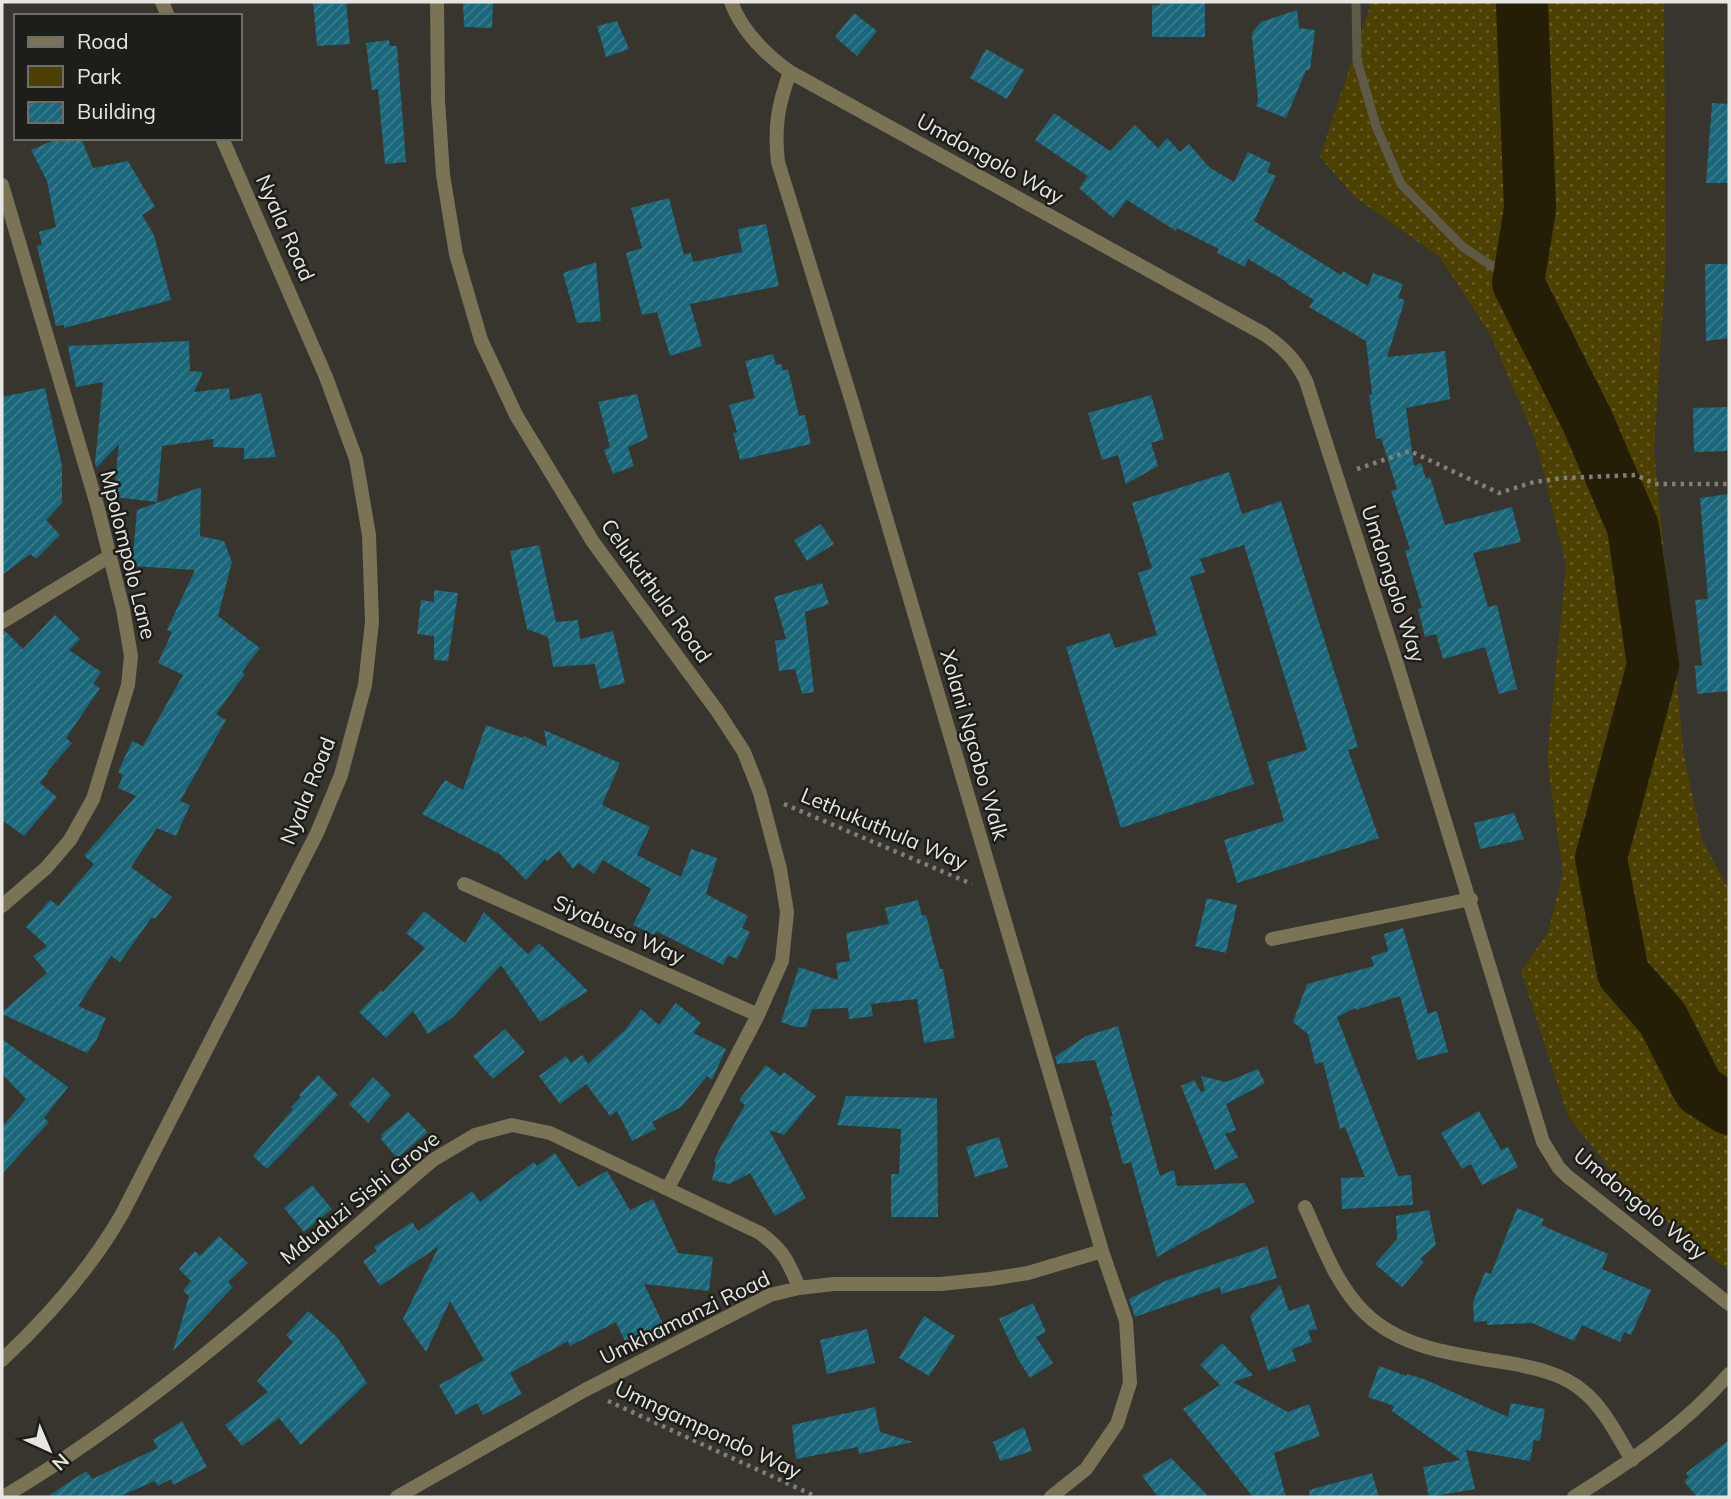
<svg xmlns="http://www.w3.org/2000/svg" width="1731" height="1499" viewBox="0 0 1731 1499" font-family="Mulish,sans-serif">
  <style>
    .green { fill: url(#green-dots) }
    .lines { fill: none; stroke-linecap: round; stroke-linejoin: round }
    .stream { stroke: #5f5a48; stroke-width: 9 }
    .river { stroke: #241e06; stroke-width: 52 }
    .building { fill: url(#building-hatch) }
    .path { stroke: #817f79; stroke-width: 4.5; stroke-dasharray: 3.5 5; stroke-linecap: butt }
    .service { stroke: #7a7355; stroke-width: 14 }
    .minor { stroke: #7a7355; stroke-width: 14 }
    .tertiary { stroke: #7a7355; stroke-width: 14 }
    .labels { text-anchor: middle; stroke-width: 5; stroke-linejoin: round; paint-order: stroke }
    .street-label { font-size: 21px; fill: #e8e6e2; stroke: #1d1d19 }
  </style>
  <defs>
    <pattern id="green-dots" width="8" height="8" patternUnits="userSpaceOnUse" patternTransform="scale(1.75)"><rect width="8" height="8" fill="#4d4003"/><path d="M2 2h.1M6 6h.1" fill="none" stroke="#675c27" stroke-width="1.8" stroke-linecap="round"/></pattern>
    <pattern id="building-hatch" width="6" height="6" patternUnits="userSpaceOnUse" patternTransform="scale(1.75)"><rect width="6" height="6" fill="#1a677b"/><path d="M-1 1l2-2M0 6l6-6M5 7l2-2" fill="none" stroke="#3b7d8d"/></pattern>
  </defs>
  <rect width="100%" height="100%" fill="#37352d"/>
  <path class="green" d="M1367 2H1664L1666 259 1654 450 1684 756 1702 840 1729 890V1271L1624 1187 1568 1116 1521 971 1548 932 1563 873 1547 759 1566 565 1535 438 1490 334 1440 257 1356 198 1320 157 1370 7Z"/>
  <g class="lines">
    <path class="stream" d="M1356 2 1357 60 1376 126 1401 184 1463 247 1518 283"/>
    <path class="river" d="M1522 2 1530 209 1518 283 1587 420 1633 527 1653 665 1601 858 1623 973 1663 1019 1699 1090 1729 1109"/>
  </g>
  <path class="building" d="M313 2H346L350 44 317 46Z
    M463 2H493L492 28 464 27Z
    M1160 2H1205V37H1152V5H1160Z
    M1297 10 1299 28 1315 30 1310 70H1306L1286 118 1256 106 1258 100 1252 37 1253 31 1261 22Z
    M854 13 877 31 857 56 835 37Z
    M617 21 629 49 606 57 597 26Z
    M389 40 390 46H397L406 162 385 164 378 89 372 90 366 43Z
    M986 49 1024 70 1007 99 970 78Z
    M1712 103 1729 104V183H1706Z
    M1054 113 1110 151 1135 125 1158 148 1167 138 1180 152 1189 144 1209 167 1234 182 1248 152 1271 163 1267 172 1276 176 1254 221 1341 275 1343 271 1368 286 1373 273 1403 284 1398 298 1405 300 1387 357 1445 351 1450 399 1406 408 1414 466 1421 463 1426 479 1430 477 1445 525 1512 507 1521 542 1473 553 1488 607 1497 605 1517 689 1499 694 1485 647 1443 659 1436 634 1425 637 1418 609 1422 608 1405 551 1410 549 1391 491 1397 489 1381 438 1376 439 1369 395 1372 394 1366 341 1309 307 1314 300 1286 283 1287 282 1248 259 1245 267 1217 253 1219 249 1177 228 1176 231 1127 200 1113 218 1079 188 1088 176 1035 140Z
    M59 138H81L93 168 128 161 155 207 142 215 154 235 171 300 64 328V325L56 326 37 246 42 245 39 232 56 227 47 181 31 150Z
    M669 198 684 255 691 253 693 262 742 252 738 229 766 224 779 286 690 304 702 346 670 356 657 312 642 315 626 253 642 248 631 208Z
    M596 262 601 321 577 323 563 273Z
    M1705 264H1729V338L1706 341Z
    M189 341 190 371 203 372 194 392 229 388 230 400 261 393 276 457 244 459V448L213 447V439L162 446 157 502 113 497 119 444 96 468 95 463 103 382 76 387 68 346Z
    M773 354 776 365 781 364 783 371 788 369 799 416 805 415 811 444 740 460 733 433 737 432 729 405 755 398 745 361Z
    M45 388 62 466V503L46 520 60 535 36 559 30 554 2 575V397Z
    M637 394 648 438 628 447 634 466 613 474 604 450 610 447 598 402Z
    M1151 395 1164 439 1151 443 1158 466 1126 484 1118 455 1102 460 1088 413Z
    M1729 407V451L1694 452 1693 408Z
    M1229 472 1242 514 1281 501 1358 747 1348 750 1379 838 1237 883 1224 840 1284 821 1267 762 1307 750 1244 545 1200 559 1205 572 1190 577 1254 784 1121 828 1066 647 1110 633 1115 648 1157 635 1138 573 1152 568 1132 503Z
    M201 487 200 536 224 541 232 562 218 616 260 648 242 672 245 674 216 714 226 720 180 801 190 805 176 836 157 828 131 867 172 897 155 919 152 917 120 962 111 956 78 1006 106 1018 96 1041 87 1053 2 1014V1012L47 973 33 956 47 946 26 927 50 900 58 906 94 864 84 856 136 796 118 788 123 775 118 772 132 741 143 746 183 675 158 663 172 632 167 630 195 570 132 566 137 510Z
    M1729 494V691L1697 694 1695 666 1702 665 1695 600 1708 599 1700 498Z
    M821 524 834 544 807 561 794 540Z
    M539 545 556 622 578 620 580 639 613 631 625 683 600 689 595 664 553 667 548 637 527 629 510 551Z
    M822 583 829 604 805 612 814 692 802 694 795 669 779 671 775 641 786 639 774 597Z
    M434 590 458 593 448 661 434 660V636L417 634 421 600 434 602Z
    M55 615 80 639 69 650 101 672 93 684 100 688 66 738 72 743 47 772 48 773 40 783 57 797 24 836 2 820V632L5 631 23 649Z
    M486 725 523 738 524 736 547 747 544 730 620 763 602 805 650 827 637 855 681 877 691 849 717 858 706 894 748 916 742 928 750 932 737 959 728 955 723 965 656 931 654 935 633 925 651 889 603 860 594 874 579 863 573 869 559 851 547 861 545 859 526 880 501 855 422 814 445 780 463 790Z
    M1514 813 1524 839 1480 849 1474 823Z
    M1207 898 1237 905 1226 953 1195 946Z
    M918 900 922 916 926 915 940 969H943L955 1038 924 1043 917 999 871 1004 873 1016 849 1019 848 1008 812 1009 806 1027H796L781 1022 799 967 838 980 836 963 850 961 846 933 889 924 885 908Z
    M424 911 465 943 484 912 528 954 539 943 588 991 540 1022 501 965 452 1018 428 1034 413 1011 386 1038 359 1012 381 990 383 992 425 948 406 933Z
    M1403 928 1428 1014 1437 1011 1448 1052 1417 1060 1400 996 1356 1010 1355 1008 1337 1017 1398 1176 1411 1175 1413 1205 1342 1209 1341 1178 1365 1177 1345 1127 1340 1129 1323 1062 1315 1064 1308 1034 1293 1022 1307 984 1374 966 1371 957 1388 951 1384 934Z
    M676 1003 701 1023 693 1033 726 1049 712 1080 707 1076 681 1107 652 1122 656 1129 632 1141 617 1111 610 1116 586 1084 560 1104 539 1076 566 1056 571 1063 582 1055 588 1064 625 1030 641 1009 659 1025Z
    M1118 1026 1160 1176 1174 1170 1177 1186 1245 1183 1255 1202 1157 1257 1131 1162 1123 1164 1110 1117 1113 1116 1095 1060 1057 1064 1055 1057 1086 1036Z
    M505 1029 525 1052 493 1079 473 1056Z
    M2 1039 68 1087 44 1118 49 1122 2 1174V1127L26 1099 2 1074Z
    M766 1065 780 1076 784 1072 816 1096 784 1135 769 1130 806 1198 775 1216 750 1173 730 1184 712 1180 716 1162 714 1161 720 1148 745 1105 739 1100Z
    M1258 1069 1265 1083 1226 1104 1236 1130 1225 1134 1238 1157 1215 1170 1181 1086 1194 1080 1201 1092 1205 1090 1201 1076 1226 1082Z
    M318 1075 338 1095 267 1169 253 1156 293 1109 291 1107 301 1097 299 1095Z
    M373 1077 391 1095 368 1123 349 1104Z
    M846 1096 937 1098 938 1217H891V1174H899L901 1129 837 1125Z
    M1479 1111 1501 1150 1508 1147 1518 1167 1482 1185 1471 1164 1462 1169 1441 1133Z
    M408 1112 428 1132 397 1158 381 1139 382 1137 381 1135Z
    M999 1137 1008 1167 975 1177 966 1147Z
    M555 1153 578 1187 607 1171 630 1210 653 1199 678 1253 713 1257 709 1291 644 1284 666 1330 628 1348 616 1322 570 1346 568 1341 510 1373 522 1394 483 1415 477 1403 456 1415 439 1385 484 1360 450 1301 426 1352 403 1319 439 1246 380 1286 363 1261 377 1251 374 1247 412 1222 418 1231 472 1191 480 1202 534 1162 537 1166Z
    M312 1185 332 1209 304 1232 284 1208Z
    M1517 1208 1544 1219 1541 1225 1608 1254 1602 1269 1651 1290 1631 1335 1624 1332 1620 1342 1582 1325 1574 1341 1532 1323 1487 1325V1321L1474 1322 1473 1302 1485 1272 1491 1274Z
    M1429 1210 1436 1245 1420 1259 1424 1262 1402 1287 1375 1264 1397 1239 1396 1216Z
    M219 1236 248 1263 228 1282 233 1287 173 1351 189 1296 183 1291 191 1281 179 1269 195 1251 200 1256Z
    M1267 1246 1277 1278 1221 1294 1220 1287 1135 1317 1129 1299 1165 1281Z
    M1280 1285 1289 1311 1309 1304 1317 1329 1308 1331 1312 1342 1292 1349 1296 1361 1268 1371 1250 1316Z
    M1033 1303 1046 1332 1036 1337 1053 1363 1030 1378 1018 1359 999 1319Z
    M308 1311 337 1337 367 1383 301 1445 279 1418 242 1446 225 1425 268 1392 257 1381 293 1342 286 1335Z
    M924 1316 955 1336 929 1376 899 1358Z
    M867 1329 875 1363 827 1374 820 1340Z
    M1222 1343 1253 1375 1233 1382 1288 1412 1309 1404 1320 1436 1274 1453 1286 1497H1253L1183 1409 1220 1385 1200 1365Z
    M1379 1366 1407 1376V1374L1424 1379 1508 1417 1511 1403 1545 1409 1540 1441 1534 1440 1530 1461 1466 1450 1475 1489 1429 1497 1423 1467 1461 1460 1392 1411 1394 1406 1368 1397Z
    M875 1407 880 1432 913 1442 859 1454 858 1447 796 1459 792 1425Z
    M182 1421 207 1467 173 1485 171 1479 158 1486 155 1481 118 1497H47L86 1471 92 1479 158 1448 153 1440Z
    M1024 1427 1032 1451 1000 1461 993 1442Z
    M1729 1440V1497H1697L1684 1481 1689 1477 1686 1473Z
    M1171 1458 1209 1497H1158L1142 1476Z
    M1372 1473 1379 1497H1310L1309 1490Z"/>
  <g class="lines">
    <path class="path" d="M1357 469 1410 451 1499 493 1534 482 1563 478 1636 475 1655 484H1729
      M784 804 972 884
      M608 1401 817 1497"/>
    <path class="service" d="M1272 939 1471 899"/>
    <path class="minor" d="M437 2 438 100 443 175 456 254 481 340 516 415 593 542 718 712 744 752 760 793 780 869 787 912 782 961 758 1015 668 1188
      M731 2C742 31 765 54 790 72L1264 334C1283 347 1296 360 1306 381L1396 661 1543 1142 1559 1168 1567 1176 1729 1304
      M790 72C778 105 774 127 778 162L852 402 1102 1251 1126 1321 1130 1383 1117 1424 1086 1469 1051 1497
      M2 185 97 505 123 609 131 656 128 685 93 799 70 840 46 868 2 906
      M2 622 110 556
      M464 884 758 1015
      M1305 1207C1322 1244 1336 1285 1365 1313 1403 1350 1460 1355 1509 1363 1535 1368 1562 1373 1583 1391 1604 1408 1618 1437 1632 1460
      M3 1497C160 1404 295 1278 433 1160L475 1135 512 1125 550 1133 760 1233C783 1250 789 1262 799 1288
      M397 1497 585 1390 770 1295 799 1288 834 1284H940L990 1279 1028 1273 1102 1251
      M1574 1497C1630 1462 1686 1424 1729 1374"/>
    <path class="tertiary" d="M162 2 168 16
      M2 1360C49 1316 90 1270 122 1214L317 833 341 775 365 685 372 622 369 535 356 459 326 377 222 138"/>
  </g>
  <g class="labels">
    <g class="street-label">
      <text transform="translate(990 159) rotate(29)" y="7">Umdongolo Way</text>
      <text transform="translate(285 228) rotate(66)" y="7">Nyala Road</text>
      <text transform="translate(128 555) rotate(76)" y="7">Mpolompolo Lane</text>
      <text transform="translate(1393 584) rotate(72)" y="7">Umdongolo Way</text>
      <text transform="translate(656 591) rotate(54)" y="7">Celukuthula Road</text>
      <text transform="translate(974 745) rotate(74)" y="7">Xolani Ngcobo Walk</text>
      <text transform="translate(308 791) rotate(-68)" y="7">Nyala Road</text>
      <text transform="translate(884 829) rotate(23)" y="7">Lethukuthula Way</text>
      <text transform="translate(619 930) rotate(24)" y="7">Siyabusa Way</text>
      <text transform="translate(360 1198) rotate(-39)" y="7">Mduduzi Sishi Grove</text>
      <text transform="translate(1640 1204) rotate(39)" y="7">Umdongolo Way</text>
      <text transform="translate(685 1318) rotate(-26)" y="7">Umkhamanzi Road</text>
      <text transform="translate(708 1430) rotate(25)" y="7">Umngampondo Way</text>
    </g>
  </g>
  <rect width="1731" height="1499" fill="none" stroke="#e8e6e2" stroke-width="7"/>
  <rect x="14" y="14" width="228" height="126" fill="#1d1d19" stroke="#6e6d69" stroke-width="2"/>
  <rect x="28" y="37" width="35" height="10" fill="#7a7355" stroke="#6e6d69" stroke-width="2"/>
  <text x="77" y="49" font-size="21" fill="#e8e6e2">Road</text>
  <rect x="28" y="66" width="35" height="21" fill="#4d4003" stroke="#6e6d69" stroke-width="2"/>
  <text x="77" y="84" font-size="21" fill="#e8e6e2">Park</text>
  <rect x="28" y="102" width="35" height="21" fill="url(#building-hatch)" stroke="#6e6d69" stroke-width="2"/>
  <text x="77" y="119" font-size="21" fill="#e8e6e2">Building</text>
  <g transform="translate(49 1450) rotate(136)" stroke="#1d1d19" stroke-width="5" paint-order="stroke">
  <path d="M0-5L12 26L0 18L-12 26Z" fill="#e8e6e2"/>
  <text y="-10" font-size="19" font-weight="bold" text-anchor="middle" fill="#e8e6e2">N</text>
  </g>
</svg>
